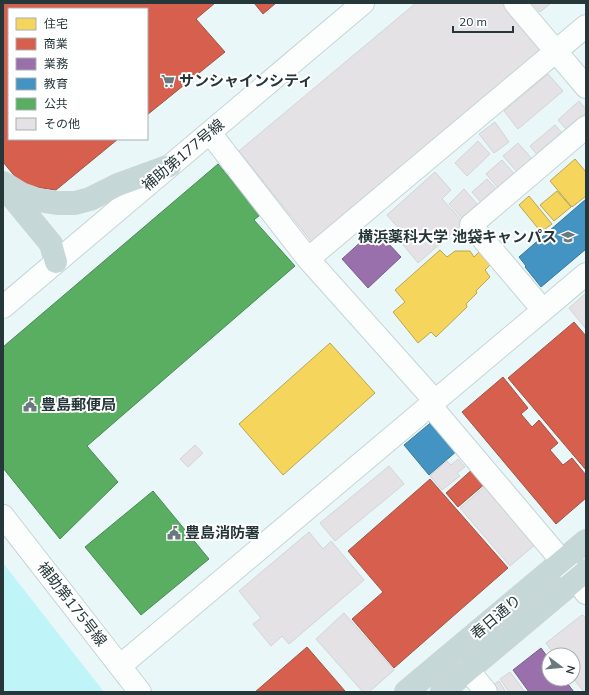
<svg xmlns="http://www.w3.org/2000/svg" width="589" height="695" viewBox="0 0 589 695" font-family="Mulish,'Noto Sans JP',sans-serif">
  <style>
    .green { fill: #bff5f9 }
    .homes { fill: #f6d55c; stroke: #b8a652 }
    .shops { fill: #d6604d; stroke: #a15447 }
    .offices { fill: #9970ab; stroke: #765f89 }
    .schools { fill: #4393c3; stroke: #3a779a }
    .public { fill: #5aae61; stroke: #4a8a55 }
    .building { fill: #e4e2e5; stroke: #d4d3d6 }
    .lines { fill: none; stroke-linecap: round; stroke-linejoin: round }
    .minor-casing { stroke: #c6d4d5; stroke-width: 24 }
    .highway-casing { stroke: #ccd4d5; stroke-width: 24 }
    .minor { stroke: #fcfefe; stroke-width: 22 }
    .highway { stroke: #c6d7d8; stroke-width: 22 }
    .labels { text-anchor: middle; stroke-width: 4; stroke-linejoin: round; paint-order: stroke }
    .poi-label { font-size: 15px; font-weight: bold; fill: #263739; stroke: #fff; text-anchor: start }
    .street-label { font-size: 15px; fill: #263739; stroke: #fff }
  </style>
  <rect width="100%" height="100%" fill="#e9f7f8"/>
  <path class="green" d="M3 563 104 692H3Z"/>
  <path class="homes" d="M575 159 586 172V196L572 207 550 181Z
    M557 191 571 207 554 221 540 205Z
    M529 196 552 224 541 232 519 205Z
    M440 250 447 257 455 251H470L474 257 479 252 490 265 485 270 490 277 476 291 477 293 466 304 467 307 436 337 431 332 418 343 393 312 405 302 395 290Z
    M330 343 375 393 283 475 239 424Z"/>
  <path class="shops" d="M3 3H215L196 19 225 52 147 115V9H9V139H118L56 190 22 185 3 162Z
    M254 3H276L263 14Z
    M574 322 586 336V470L508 378Z
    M503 377 528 408 521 414 532 427 539 420 558 443 550 450 563 465 572 458 586 475V498L556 524 462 412Z
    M475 467 487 482 458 507 446 493Z
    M430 479 508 568 394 668 352 619 383 592 348 551Z
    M307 647 345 691 255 692Z"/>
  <path class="offices" d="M375 229 401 257 368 288 342 259Z
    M541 648 549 659V679H564L574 692H529L513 670Z"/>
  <path class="schools" d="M586 199V249L541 287 525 267 526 266 519 257Z
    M434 420 458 450 429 475 404 445Z"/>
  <path class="public" d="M218 164 260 215 254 220 295 266 87 446 118 482 60 539 3 468V347Z
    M153 491 209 559 141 615 85 547Z"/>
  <path class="building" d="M416 3H503L544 51 315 246 239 151Z
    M532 3H551L540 12Z
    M548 74 563 91 518 129 504 111Z
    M579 101 586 109V113L567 130 558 120Z
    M495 122 509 142 494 153 479 134Z
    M555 125 564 135 539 157 530 146Z
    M478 141 490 154 467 176 455 163Z
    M518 143 533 160 518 173 503 156Z
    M502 160 517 177 501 191 486 174Z
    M435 172 451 190 442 199 464 223 418 263 396 236 401 231 387 215Z
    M487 179 500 193 485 207 472 192Z
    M464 189 477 204 462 218 449 204Z
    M586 293V329L569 308Z
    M195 445 203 453 188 467 180 459Z
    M458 459 465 467 457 473 460 476 442 490 430 476 447 461 451 465Z
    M389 466 404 484 335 541 320 523Z
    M486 485 537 543 510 566 460 508Z
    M309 532 323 549 331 541 364 580 289 644 282 636 271 646 253 624 261 618 239 591Z
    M344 613 394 670 369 692H363L316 639Z
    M582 615 586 617V692H584L573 678V655H555L546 643Z
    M510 672 525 692H509L500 679Z
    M499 681 506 692H492L489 688Z"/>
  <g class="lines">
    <g class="minor-casing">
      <path id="minor" d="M515 3 586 87
        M210 133 308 259 435 401
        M308 259 586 26
        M3 307 363 3
        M543 310 471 225 586 127
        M430 405 562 561 586 593
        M3 516 140 692
        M120 666 586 274
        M468 670 486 692"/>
    </g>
    <g class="highway-casing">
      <path id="highway" d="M3 183 21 194 38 200 57 203H75L90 199 118 185 170 166
        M5 188 51 244 56 262
        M406 692 586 541
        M442 692 586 571"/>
    </g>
    <use href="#minor" class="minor"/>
    <use href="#highway" class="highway"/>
  </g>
  <defs>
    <g id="supermarket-bare" transform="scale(1.08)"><path d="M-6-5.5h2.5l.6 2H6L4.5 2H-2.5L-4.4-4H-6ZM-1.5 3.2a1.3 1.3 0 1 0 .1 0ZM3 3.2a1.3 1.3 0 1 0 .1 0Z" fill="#6a7a7c" stroke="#fff" stroke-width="2.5" paint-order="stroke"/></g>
    <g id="university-bare" transform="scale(1.08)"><path d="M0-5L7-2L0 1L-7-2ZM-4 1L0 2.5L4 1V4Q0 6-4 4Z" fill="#6a7a7c" stroke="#fff" stroke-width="2.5" paint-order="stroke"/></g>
    <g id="civic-bare" transform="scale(1.08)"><path d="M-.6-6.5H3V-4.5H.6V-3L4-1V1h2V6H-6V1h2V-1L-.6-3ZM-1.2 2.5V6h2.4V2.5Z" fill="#6a7a7c" stroke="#fff" stroke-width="2.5" paint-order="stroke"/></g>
  </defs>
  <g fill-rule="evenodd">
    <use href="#supermarket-bare" x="168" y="81"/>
    <use href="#university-bare" x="568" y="237"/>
    <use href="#civic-bare" x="30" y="405"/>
    <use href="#civic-bare" x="174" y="533"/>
  </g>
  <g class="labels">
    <g class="poi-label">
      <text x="179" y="86">サンシャインシティ</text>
      <text x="557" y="242" text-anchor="end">横浜薬科大学 池袋キャンパス</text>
      <text x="41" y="410">豊島郵便局</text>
      <text x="185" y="538">豊島消防署</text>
    </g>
    <g class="street-label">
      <text transform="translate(183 155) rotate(-40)" y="5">補助第177号線</text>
      <text transform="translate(72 604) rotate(52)" y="5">補助第175号線</text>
      <text transform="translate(496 617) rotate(-40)" y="5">春日通り</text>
    </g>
  </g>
  <rect width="589" height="695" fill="none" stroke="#263739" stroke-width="8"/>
  <rect x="8" y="8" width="140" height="132" fill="#ffffff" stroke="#a8afb0"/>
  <rect x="16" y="18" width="20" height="12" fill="#f6d55c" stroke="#a8afb0"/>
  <text x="44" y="28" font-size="12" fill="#263739">住宅</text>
  <rect x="16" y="38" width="20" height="12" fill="#d6604d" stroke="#a8afb0"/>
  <text x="44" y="48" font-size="12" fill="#263739">商業</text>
  <rect x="16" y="58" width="20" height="12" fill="#9970ab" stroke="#a8afb0"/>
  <text x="44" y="68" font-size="12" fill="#263739">業務</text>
  <rect x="16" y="78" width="20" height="12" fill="#4393c3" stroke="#a8afb0"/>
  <text x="44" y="88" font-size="12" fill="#263739">教育</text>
  <rect x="16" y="98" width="20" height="12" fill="#5aae61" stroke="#a8afb0"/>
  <text x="44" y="108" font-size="12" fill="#263739">公共</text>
  <rect x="16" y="118" width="20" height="12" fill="#e4e2e5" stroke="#a8afb0"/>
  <text x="44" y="128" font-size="12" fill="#263739">その他</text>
  <g transform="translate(561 667) rotate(106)"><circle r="19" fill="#ffffff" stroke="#a8afb0"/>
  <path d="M0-3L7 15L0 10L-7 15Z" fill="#6a7a7c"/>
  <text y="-6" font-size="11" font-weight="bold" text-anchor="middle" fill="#263739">N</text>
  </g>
  <path d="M453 26v6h60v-6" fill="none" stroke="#263739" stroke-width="2"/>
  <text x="459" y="26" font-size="12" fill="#263739" stroke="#ffffff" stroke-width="3" paint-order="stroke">20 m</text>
</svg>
